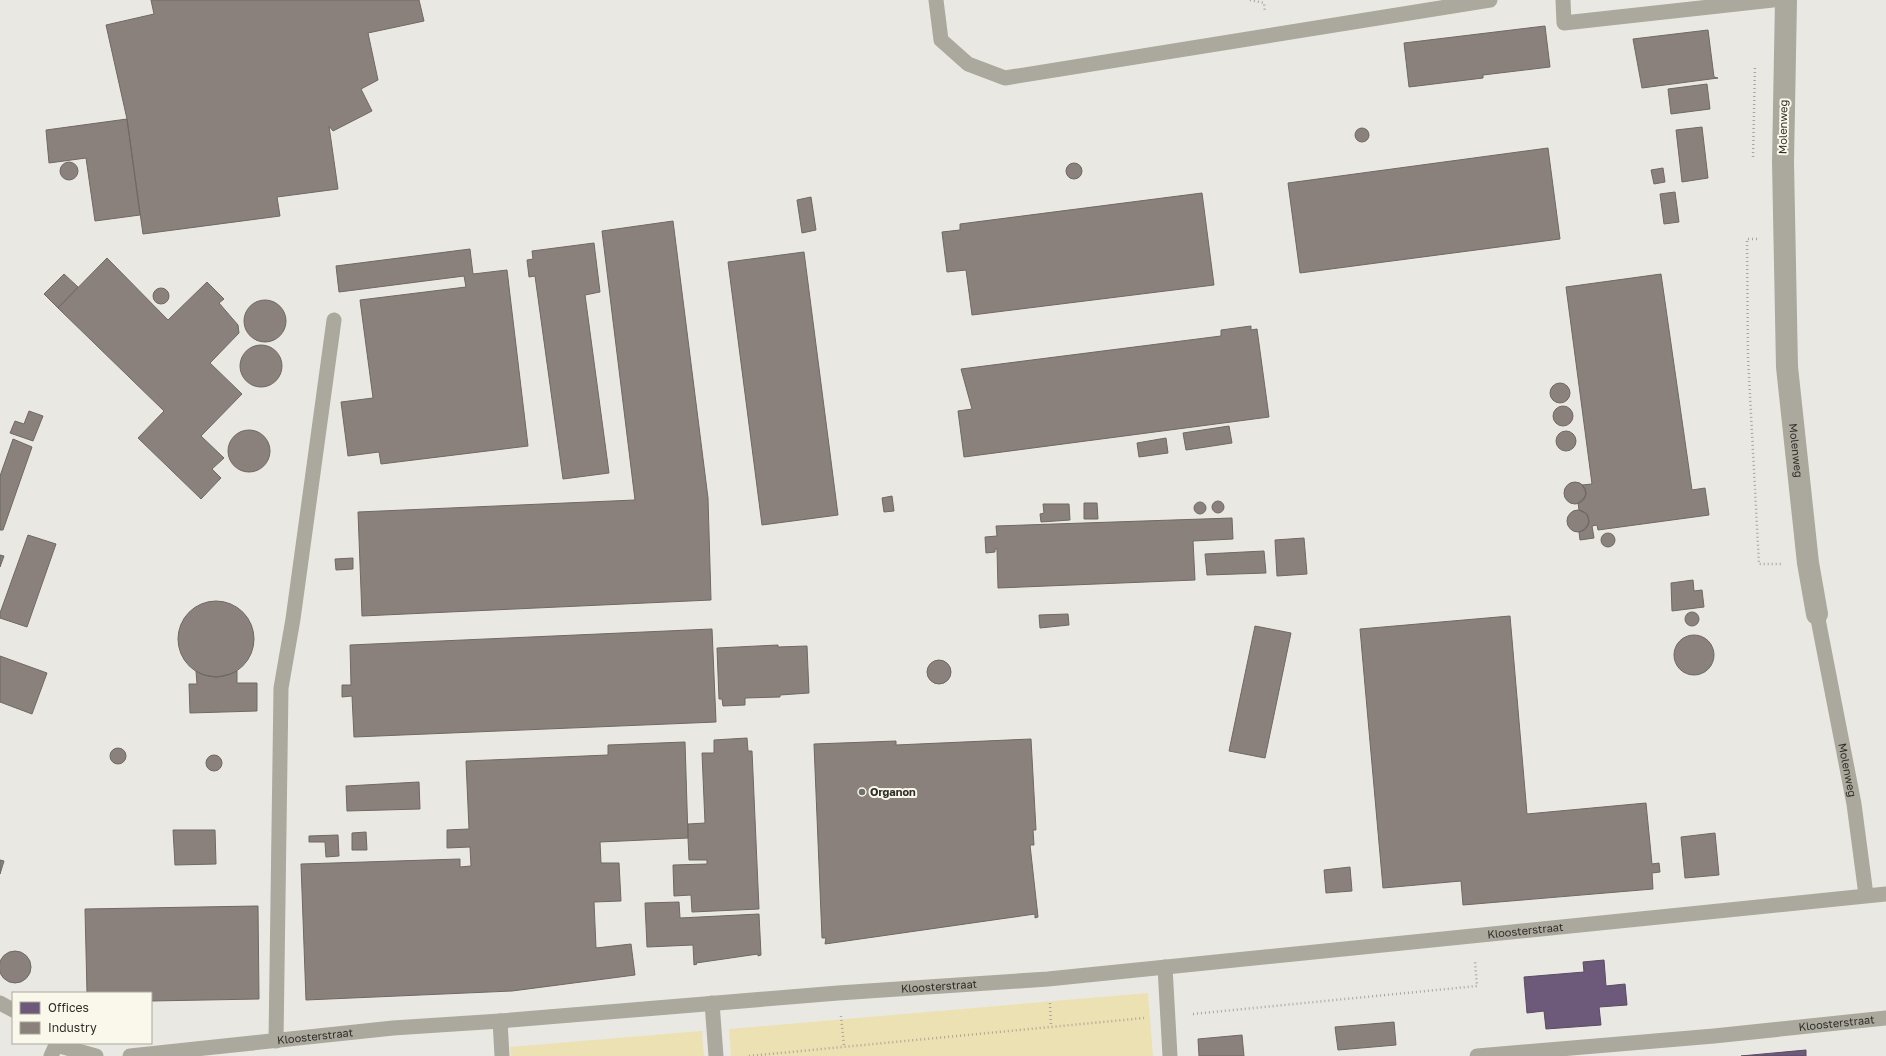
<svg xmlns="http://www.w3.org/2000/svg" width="1886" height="1056" viewBox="0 0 1886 1056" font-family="'Golos Text',sans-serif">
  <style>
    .green { fill: #ece1b3 }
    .offices { fill: #6d597a; stroke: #5a4c62 }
    .industry { fill: #8a817c; stroke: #6f6863 }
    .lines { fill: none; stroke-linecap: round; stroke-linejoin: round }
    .path { stroke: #a8a69c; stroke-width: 2.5; stroke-dasharray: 1 3; stroke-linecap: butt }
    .service { stroke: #aba89d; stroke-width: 15 }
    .minor { stroke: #aba89d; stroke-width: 22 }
    .poi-dot { fill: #706f6a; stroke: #faf8eb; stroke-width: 1.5 }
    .labels { text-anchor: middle; stroke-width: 4; stroke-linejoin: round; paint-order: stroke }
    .street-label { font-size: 11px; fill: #2f2e29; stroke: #faf8eb }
    .poi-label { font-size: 11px; font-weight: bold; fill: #2f2e29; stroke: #faf8eb; text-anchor: start }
  </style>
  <rect width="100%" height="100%" fill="#eae8e2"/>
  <path class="green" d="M1148 993 1153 1056H731L729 1029Z
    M702 1031 704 1056H511L510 1047Z"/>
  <path class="offices" d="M1604 960 1606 986 1625 984 1627 1005 1599 1007 1601 1025 1546 1029 1544 1011 1527 1013 1524 977 1584 972 1583 962Z
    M1806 1050V1056H1741Z"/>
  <path class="industry" d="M151 0H419L424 21 368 33 378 80 361 89 372 111 333 131 329 126 338 189 277 197 280 216 143 234 127 119 106 25 154 14Z
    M1545 26 1550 67 1483 75V78L1409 87 1404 43Z
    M1708 30 1714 77 1718 78 1642 88 1633 39Z
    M1707 84 1710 109 1671 114 1668 89Z
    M127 119 140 215 95 221 86 158 49 163 46 130Z
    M1702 127 1708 178 1682 182 1676 130Z
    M1355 135a7 7 0 1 1 14 0a7 7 0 1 1-14 0Z
    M1548 148 1560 239 1300 273 1288 183Z
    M60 171a9 9 0 1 1 18 0a9 9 0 1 1-18 0Z
    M1066 171a8 8 0 1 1 16 0a8 8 0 1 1-16 0Z
    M1663 168 1665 182 1654 184 1651 170Z
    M1675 192 1679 222 1664 224 1660 194Z
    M1202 193 1214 285 972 315 966 270 947 272 942 232 960 230V224Z
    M811 197 816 230 802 233 797 200Z
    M673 221 708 498 711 600 362 616 358 512 635 500 602 231Z
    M594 243 600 292 585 295 609 473 563 479 535 276 529 277 527 260 533 259 532 251Z
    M470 249 473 274 507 270 528 446 381 464 379 452 348 456 341 402 373 398 360 300 466 287 464 276 339 292 336 266Z
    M804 252 838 515 762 525 728 262Z
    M107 258 168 320 207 282 224 299 219 303 238 325 239 333 210 363 242 394 201 436 224 458 212 469 221 478 201 499 138 438 164 411 58 308Z
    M64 274 78 287 58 308 44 294Z
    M1661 274 1692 490 1705 488 1709 515 1598 530 1597 525 1592 526 1594 538 1580 540 1579 532 1585 529 1589 522 1587 514 1579 510 1578 503 1584 498 1586 494 1585 490 1582 485 1592 484 1566 287Z
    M153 296a8 8 0 1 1 16 0a8 8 0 1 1-16 0Z
    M244 321a21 21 0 1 1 42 0a21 21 0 1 1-42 0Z
    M1251 326V330L1257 329 1269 417 964 457 958 411 972 409 961 369 1221 336V330Z
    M240 366a21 21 0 1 1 42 0a21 21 0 1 1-42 0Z
    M1550 393a10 10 0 1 1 20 0a10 10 0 1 1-20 0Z
    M1553 416a10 10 0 1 1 20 0a10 10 0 1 1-20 0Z
    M29 411 43 416 33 441 10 433 15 421 24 424Z
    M1229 426 1232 443 1186 450 1183 433Z
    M228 451a21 21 0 1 1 42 0a21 21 0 1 1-42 0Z
    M1556 441a10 10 0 1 1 20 0a10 10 0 1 1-20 0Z
    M1166 438 1168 453 1139 457 1137 443Z
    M13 439 32 447 3 530H0V476Z
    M1564 493a11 11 0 1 1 22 0a11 11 0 1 1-22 0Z
    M892 496 894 511 884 512 882 498Z
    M1212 507a6 6 0 1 1 12 0a6 6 0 1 1-12 0Z
    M1194 508a6 6 0 1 1 12 0a6 6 0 1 1-12 0Z
    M1084 503H1097L1098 519H1084Z
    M1043 504H1069L1070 520 1041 522 1040 514 1044 513Z
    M1567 521a11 11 0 1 1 22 0a11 11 0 1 1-22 0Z
    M1232 518 1233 539 1193 541 1195 580 998 588 997 549H995V552L986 553 985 537 997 536 996 526Z
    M1601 540a7 7 0 1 1 14 0a7 7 0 1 1-14 0Z
    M28 535 56 544 27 627 0 618V613Z
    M1304 538 1307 574 1277 576 1275 540Z
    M1264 551 1266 573 1207 575 1205 554Z
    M0 555 4 556 0 567Z
    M353 558V569L336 570 335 559Z
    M1693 580 1694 591 1702 590 1704 607 1672 611 1671 583Z
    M178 639a38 38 0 1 1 76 0a38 38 0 1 1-76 0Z
    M1685 619a7 7 0 1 1 14 0a7 7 0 1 1-14 0Z
    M1068 614 1069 625 1040 628 1039 615Z
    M1510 616 1527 814 1646 803 1652 864 1659 863 1660 872 1652 873 1653 889 1463 905 1461 881 1383 888 1360 629Z
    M1255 626 1291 633 1265 758 1229 751Z
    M712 629 716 722 354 737 352 696 342 697V685H351L350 645Z
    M1674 655a20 20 0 1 1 40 0a20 20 0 1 1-40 0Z
    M778 645V647L807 646 809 693 780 695V697L745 698V705L723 706 722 699H719L717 648Z
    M0 656 47 673 32 714 0 702Z
    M927 672a12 12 0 1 1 24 0a12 12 0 1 1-24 0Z
    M196 671 204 675 217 677 230 674 237 671V683H257V711L190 713 189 684H197Z
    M747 738 748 751H752L759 909 692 912 691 895 674 896 673 865 707 864V860H689L688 838V824L705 823 702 753H714V740Z
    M1031 739 1036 830H1033L1034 845H1030L1038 917 1035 918V914L825 944 826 938H822L814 744 896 741V745Z
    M685 742 688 838 600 842 601 863H619L621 901 594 902 596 948 631 944 635 975 512 991 306 1000 301 864 460 859V867L471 866 470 847 447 848V830L469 829 466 761 608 755V745Z
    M110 756a8 8 0 1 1 16 0a8 8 0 1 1-16 0Z
    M206 763a8 8 0 1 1 16 0a8 8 0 1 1-16 0Z
    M419 782 420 809 347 811 346 786Z
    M173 830H215L216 864 175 865Z
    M366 832 367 850H352V833Z
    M1715 833 1719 875 1685 878 1681 837Z
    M338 835 339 856 326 857 325 842H309V836Z
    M0 860 4 861 0 874Z
    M1350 867 1352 891 1326 893 1324 870Z
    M679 902 680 918 759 914 761 955 758 956V954L696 963 697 964 694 965 693 945 647 947 645 903Z
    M258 906 259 999 151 1001V993H87L85 909Z
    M-1 967a16 16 0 1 1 32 0a16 16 0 1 1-32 0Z
    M1394 1022 1396 1045 1338 1050 1335 1027Z
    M1242 1035 1244 1056H1199L1198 1039Z"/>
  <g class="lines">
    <path class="path" d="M1250 0 1264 3 1265 12
      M1753 157 1755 66
      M1757 239H1747L1748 358 1759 564H1781
      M1050 1003 1051 1026
      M1193 1014 1477 986 1475 961
      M841 1016 844 1046
      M749 1056 1144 1018"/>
    <g class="service">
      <path d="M936 0 941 40 968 64 1005 78 1490 0"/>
      <path d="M1563 0 1564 23 1773 0"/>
      <path id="s1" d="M1817 614 1854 804 1866 895"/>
      <path d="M1165 967 1170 1056"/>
      <path d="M0 1003 13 1010"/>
      <path d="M712 1003 716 1056"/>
      <path d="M500 1021 502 1056"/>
      <path d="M276 1041 281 688 293 619 334 320"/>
      <path d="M51 1056 56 1045 96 1056"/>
      <path id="s2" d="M130 1056 393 1028 500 1021 838 993 1048 979 1886 894"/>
      <path id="s3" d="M1477 1056 1714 1036 1886 1018"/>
    </g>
    <path class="minor" id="s4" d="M1786 0 1783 162 1787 367 1808 563 1817 614"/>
  </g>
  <circle class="poi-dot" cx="862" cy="792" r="4"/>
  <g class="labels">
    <g class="street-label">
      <text transform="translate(1783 127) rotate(-89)" y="4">Molenweg</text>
      <text dy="4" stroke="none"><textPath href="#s4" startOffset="451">Molenweg</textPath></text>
      <text dy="4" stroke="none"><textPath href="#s1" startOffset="159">Molenweg</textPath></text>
      <text dy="4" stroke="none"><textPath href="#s2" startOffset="1401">Kloosterstraat</textPath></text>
      <text dy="4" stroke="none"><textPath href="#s2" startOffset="812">Kloosterstraat</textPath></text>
      <text dy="4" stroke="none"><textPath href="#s3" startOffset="361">Kloosterstraat</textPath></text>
      <text dy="4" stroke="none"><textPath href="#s2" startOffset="186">Kloosterstraat</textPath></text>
    </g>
    <g class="poi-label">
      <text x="870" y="796">Organon</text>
    </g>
  </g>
  <rect x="12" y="992" width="140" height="52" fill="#faf8eb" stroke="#a9a79d"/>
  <rect x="20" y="1002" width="20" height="12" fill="#6d597a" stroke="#a9a79d"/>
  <text x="48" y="1012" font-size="12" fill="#2f2e29">Offices</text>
  <rect x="20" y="1022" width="20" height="12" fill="#8a817c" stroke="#a9a79d"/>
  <text x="48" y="1032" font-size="12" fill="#2f2e29">Industry</text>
</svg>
